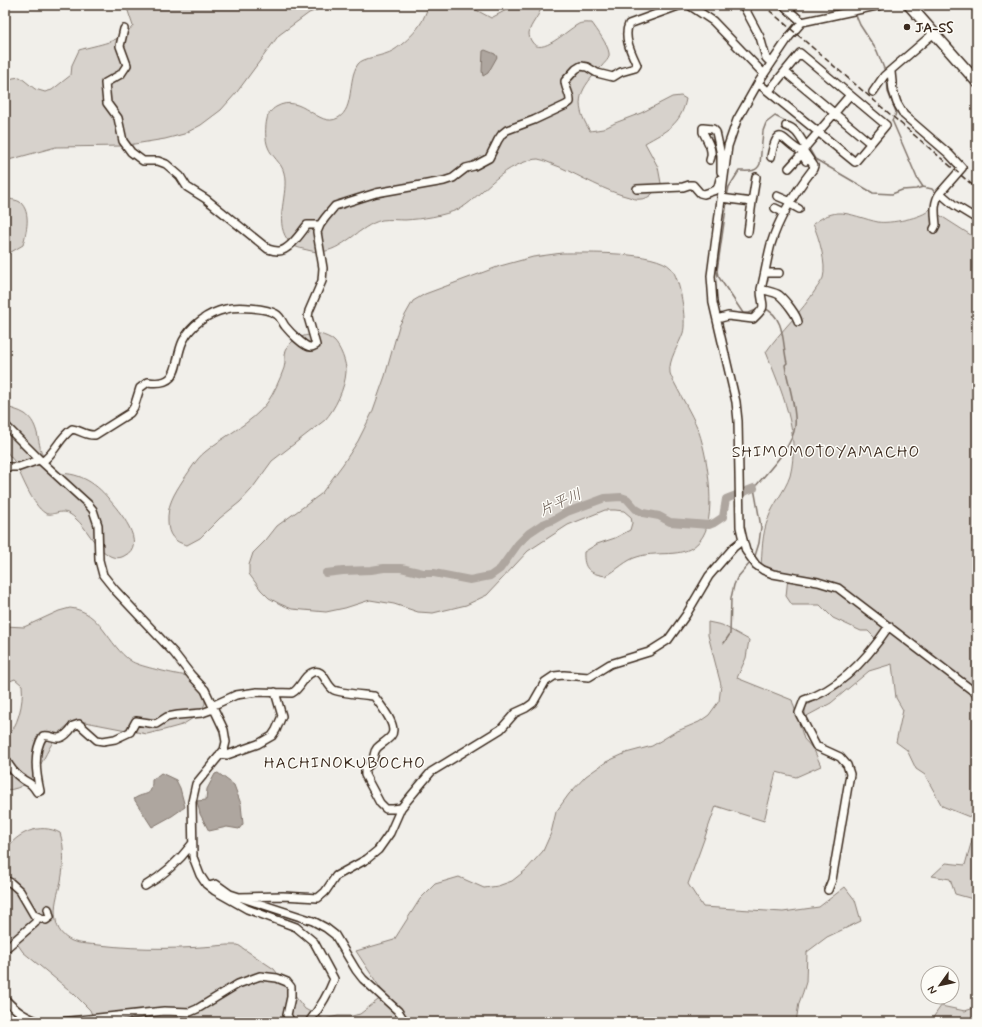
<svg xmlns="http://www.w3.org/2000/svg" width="982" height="1027" viewBox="0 0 982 1027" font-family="Mynerve,'Klee One',sans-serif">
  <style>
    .green { fill: #d7d2cc; stroke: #897e75 }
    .water { fill: #aea69f; stroke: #80746b }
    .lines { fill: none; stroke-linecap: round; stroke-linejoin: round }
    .stream { stroke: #80746b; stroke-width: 1.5 }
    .river { stroke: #aea69f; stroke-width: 8 }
    .minor-casing { stroke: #3b2a1e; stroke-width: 10 }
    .highway-casing { stroke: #3b2a1e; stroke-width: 13 }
    .minor { stroke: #fdfcf7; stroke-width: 7 }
    .highway { stroke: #fdfcf7; stroke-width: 10 }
    .rail { stroke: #3b2a1e; stroke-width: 1.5; stroke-dasharray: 6 3; stroke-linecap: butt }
    .poi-dot { fill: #3b2a1e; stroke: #fdfcf7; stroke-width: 1.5 }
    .labels { text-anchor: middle; stroke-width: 3; stroke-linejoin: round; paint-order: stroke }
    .poi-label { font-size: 14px; font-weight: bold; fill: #3b2a1e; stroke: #fdfcf7; text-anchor: start }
    .water-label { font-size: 15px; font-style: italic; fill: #63554b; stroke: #fdfcf7 }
    .quarter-label { font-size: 16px; letter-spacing: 1px; fill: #3b2a1e; stroke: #fdfcf7 }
  </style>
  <rect width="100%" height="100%" fill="#f1efea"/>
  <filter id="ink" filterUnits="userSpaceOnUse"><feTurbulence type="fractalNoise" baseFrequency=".025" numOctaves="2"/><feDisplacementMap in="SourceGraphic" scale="8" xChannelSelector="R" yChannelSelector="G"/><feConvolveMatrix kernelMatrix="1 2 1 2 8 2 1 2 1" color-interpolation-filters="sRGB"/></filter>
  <g filter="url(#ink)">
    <path class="green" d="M126 5H330L309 13 279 35 237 92 221 110 201 125 184 134 165 139 122 146 56 147 5 161V82L13 78 20 77 35 89 45 92 52 90 71 75 72 65 79 50C99 44 119 43 133 26Z
      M430 5H467L491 18 516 5H542C540 16 530 24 529 33 529 37 530 39 532 42 541 57 567 30 577 25 581 22 587 23 592 23 597 30 608 45 609 53 610 59 605 62 602 66 580 89 572 102 590 131L603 129 615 123 641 113 672 97 681 96 686 99C681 125 666 131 645 143L658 167 661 183C656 190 650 199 641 199 637 200 632 198 629 197 605 191 582 177 560 167 553 165 545 160 538 159 533 159 527 161 522 163 506 169 494 180 481 192 474 198 468 205 459 209 443 216 422 219 405 220 398 220 389 219 382 220 359 226 343 251 319 252 314 252 308 250 303 249 296 247 291 246 287 239 274 220 289 194 284 173 282 163 271 156 268 147 265 140 265 127 267 119 268 114 271 110 276 107 302 92 318 129 338 118 355 108 347 80 358 64 363 57 383 57 394 50 403 44 413 35 419 26 424 20 425 12 430 5Z
      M10 199C13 200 17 200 20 202 32 213 26 232 23 245L6 255 5 254V203Z
      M930 209 977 239V820L942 806 925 775 916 769 907 750 896 742 903 710 896 698 892 664 869 671 831 703 805 717V706L830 691 866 661 881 644 868 631H861L833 618 820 605H792L786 596 788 577 761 568C762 552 762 534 768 519 773 504 785 491 790 476 801 433 781 390 766 352 781 330 802 312 816 289 818 286 821 282 823 278 827 265 819 237 813 224 821 218 828 214 838 213 848 212 867 220 878 222 888 224 924 218 930 209Z
      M562 253C585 253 656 251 671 268 680 278 687 321 683 333 679 345 668 360 670 373 671 377 674 382 676 386 683 400 691 413 697 427 707 451 717 513 703 536 688 562 660 549 637 557 626 560 617 570 606 576 590 574 583 569 584 552L597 544 615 538 630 530 632 523 631 517 624 511 615 510H605L568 525 528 551 487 595 466 605 433 613 418 612 394 604 370 600 345 608 326 612 292 609 280 604 269 598 261 590 249 574V565L253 553 266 540 277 526 321 494 343 464 358 441 372 413 385 376 399 326 413 301 425 294 500 266 533 257Z
      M320 334C325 336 330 337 334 341 340 346 347 364 346 372 345 388 335 409 325 420L272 461 251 490 240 502 220 518 200 538 187 545C174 542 168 535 168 522 167 505 174 494 183 480 190 471 196 459 205 452 225 435 251 424 267 403 274 393 280 379 284 368 286 362 284 355 286 350 291 337 308 334 320 334Z
      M5 406C11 409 19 410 25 414 40 424 37 445 44 459 47 464 52 469 56 474 76 471 95 482 108 498 118 510 149 544 124 556 119 559 112 558 107 554 93 545 88 529 75 518 61 505 54 518 45 513 32 505 21 474 14 461 11 457 7 453 5 448 3 444 5 413 5 406Z
      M70 608C101 611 108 646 131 661 138 666 167 672 176 674 180 675 187 675 191 678 196 682 201 689 205 694V704L198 715 182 725 164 730 147 734 85 722C79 722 72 722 67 726 43 742 42 790 5 790V740C18 727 24 703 22 685L15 679 5 683V626L24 627 59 611Z
      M708 622 722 625 749 640 746 658 737 678 792 700 804 739 814 750 821 766 796 777 776 772 764 821 716 806 688 884 703 907 783 912 819 907 845 887 855 900 861 921 827 937 807 952 806 982 803 992 799 1003 796 1022H95L90 1010 74 994 23 952 9 932 5 922V852C15 833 40 822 60 833 65 848 64 865 61 881 58 894 53 906 56 920 57 929 63 937 72 941 79 944 91 944 99 945 142 950 184 949 227 945H238L274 969 305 1009 324 1019 338 1016H352L360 1014 378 1000 386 997 356 951 394 940 420 899 435 884 459 877 484 888 498 886 512 881 526 870 543 851 551 833 556 812 569 794 586 776 606 762 626 753 652 746 675 732 699 722 709 715 719 701 721 685 708 635Z
      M977 822V898L973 899 955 894 950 879 932 876 946 863 965 865Z
      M941 1006 965 1011 977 1007V1022H930Z"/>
    <path class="water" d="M485 50 495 54 497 57 488 73 483 76 482 71 483 51Z
      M161 773 176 780 180 788 185 807 172 816 152 827 134 799C145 791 152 799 152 780Z
      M218 773 234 785 241 804 243 824 239 829 227 827 209 831 200 814 197 801 206 800 207 789 215 774Z"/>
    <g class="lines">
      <path class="stream" d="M855 13 860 25 877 51 885 71
        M887 77 888 92 896 112 895 116
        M893 119 892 120 917 178 923 187
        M808 147 815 159 873 193 892 194 902 190 916 189 923 187 932 189 937 195
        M727 196 729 187 739 171C747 171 756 173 760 164L763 131 766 123 775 116 791 124
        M727 202 717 271 718 276 743 313H749L761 308
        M967 217 977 224
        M755 556 759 543 761 527 754 488C767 472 793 447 795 426 797 411 789 386 786 371L785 365 787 363C782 344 786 317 764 308
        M724 643 730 634 731 598 734 585 737 578 750 563"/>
      <path class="river" d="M326 573 343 571 371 570 384 568H401L423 573H434L470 580 490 576 500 569 518 544 529 533 541 525 553 520 567 512 605 498 621 497 627 499 636 509 643 513 659 516 670 522 709 525 714 523 723 517 726 499 754 488"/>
      <g class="minor-casing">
        <path id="minor" d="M689 5 713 21 764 74
          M743 5 760 37 766 58 771 63
          M783 5 802 22
          M881 5 802 22 789 37 758 83 737 120 728 146 711 276 713 303 736 402 738 421 740 527 743 540 746 551 756 565 763 570 773 574 818 582 838 588 977 694
          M124 29 120 46 127 65 121 74 105 83 107 103 118 118 123 141 131 152 143 161H158L166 164 180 176 187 187 206 199 268 249C271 250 275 251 278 251 288 252 301 233 307 225H320
          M785 72 870 143
          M891 72 893 91 897 103 904 115 949 154 962 168 940 193 954 205 977 219
          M758 83 855 162 886 125 800 53 769 91
          M873 92 884 76 934 33
          M786 126C796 128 801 139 806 147
          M771 157C778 120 784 144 801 151L803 150
          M710 160C714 150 707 141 703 132V128L713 129 716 132 721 155V172L723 173
          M789 168 800 156H803L806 161
          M637 189 683 187 689 185H693L700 193 704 194 716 190 718 187 720 179
          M777 196 791 202
          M721 198 752 202 748 232
          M752 202 756 177
          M790 204 799 209
          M775 208 785 213
          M934 229 936 225C935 214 933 203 940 193
          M765 273H779
          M761 289C766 291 775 292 779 295 785 300 797 315 798 322
          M717 319 728 316 753 319C769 304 761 308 761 289 765 274 767 259 771 244 779 217 796 191 813 169L814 166 803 150 850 95
          M5 425 42 462 88 504 93 510 98 525 99 560 103 575 115 590 174 653 191 675 205 690 224 730 226 742 224 750 196 784 192 802 193 857 200 875 206 884 215 891 247 909 296 927 314 942 334 979C328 995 319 1009 309 1022
          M42 462C56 452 58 439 72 429 80 430 86 436 95 435L130 413 134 407 140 388 148 382C182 387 173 362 183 341 191 325 208 313 226 309 237 306 267 308 276 314 281 317 282 322 285 326 289 331 305 348 311 347 313 347 314 346 316 345L308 317 309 311 322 281 323 268 317 232 320 225 325 218 335 206 376 193 444 181 453 178 466 168 474 166 489 158 498 140 502 134 507 130 534 120 566 105 570 102C571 94 565 89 565 81L576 69 581 66 587 67 597 73 613 77 621 72 635 68 637 65C631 52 623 37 629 24L681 5
          M5 467H19L39 460
          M220 754 227 755 258 744 272 736 276 730 282 716 275 692
          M5 758C9 766 14 773 21 778 30 785 30 781 37 792L40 791C36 773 33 752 43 736 49 735 51 737 57 738 63 739 70 731 73 726L79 724 97 740 103 741 115 739 130 732 136 721 156 724 167 717 178 715 202 713 213 709 214 705 236 695 257 692 292 693C301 688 303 677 311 673 324 666 325 685 334 690 341 693 364 695 374 696 380 705 399 726 391 736 387 741 381 744 377 748 371 755 378 759 365 769V775L380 803 386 809H393L401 808
          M5 880 11 883 20 891 34 915 46 920 50 917 48 909
          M145 886C164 875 179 861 192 844
          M209 886 216 884 230 894 313 921 326 928 335 935 356 970 363 979 398 1011 405 1022
          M828 890 832 880 850 774 847 765 840 757 816 746 799 713 804 700C841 689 869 656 889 626
          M239 897 283 896 318 898 325 892 336 876 367 859 378 850 390 833 401 808 431 772 501 729 515 713 526 708 533 703 545 682 554 676 564 675 589 677 610 664 649 652 668 640 686 615 709 576 734 547 743 540
          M5 949 35 923 38 917
          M5 999C16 1011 25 1017 40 1022
          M60 1022 164 1011 190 1012 197 1009 238 984 260 976 277 978 287 982 291 987V997L287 1015 291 1022"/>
      </g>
      <g class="highway-casing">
        <path id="highway" d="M909 5 977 82"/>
      </g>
      <use href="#minor" class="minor"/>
      <use href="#highway" class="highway"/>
      <path class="rail" d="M763 5 977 189"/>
    </g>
  </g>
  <circle class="poi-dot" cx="907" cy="27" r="4"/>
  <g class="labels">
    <g class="poi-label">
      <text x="915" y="32">JA-SS</text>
    </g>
    <g class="water-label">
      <text transform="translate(560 502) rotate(-24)" y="5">片平川</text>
    </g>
    <g class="quarter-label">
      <text x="826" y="457">SHIMOMOTOYAMACHO</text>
      <text x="345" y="768">HACHINOKUBOCHO</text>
    </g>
  </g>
  <rect width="982" height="1027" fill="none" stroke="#fdfcf7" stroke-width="20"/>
  <rect x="10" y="10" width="962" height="1007" fill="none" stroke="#3b2a1e" stroke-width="1.5" filter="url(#ink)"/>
  <g transform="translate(940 985) rotate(237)"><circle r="19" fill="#fdfcf7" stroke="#afa8a0"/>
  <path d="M0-3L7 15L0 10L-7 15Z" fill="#3b2a1e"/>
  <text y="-6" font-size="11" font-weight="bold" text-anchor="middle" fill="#3b2a1e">N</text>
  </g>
</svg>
